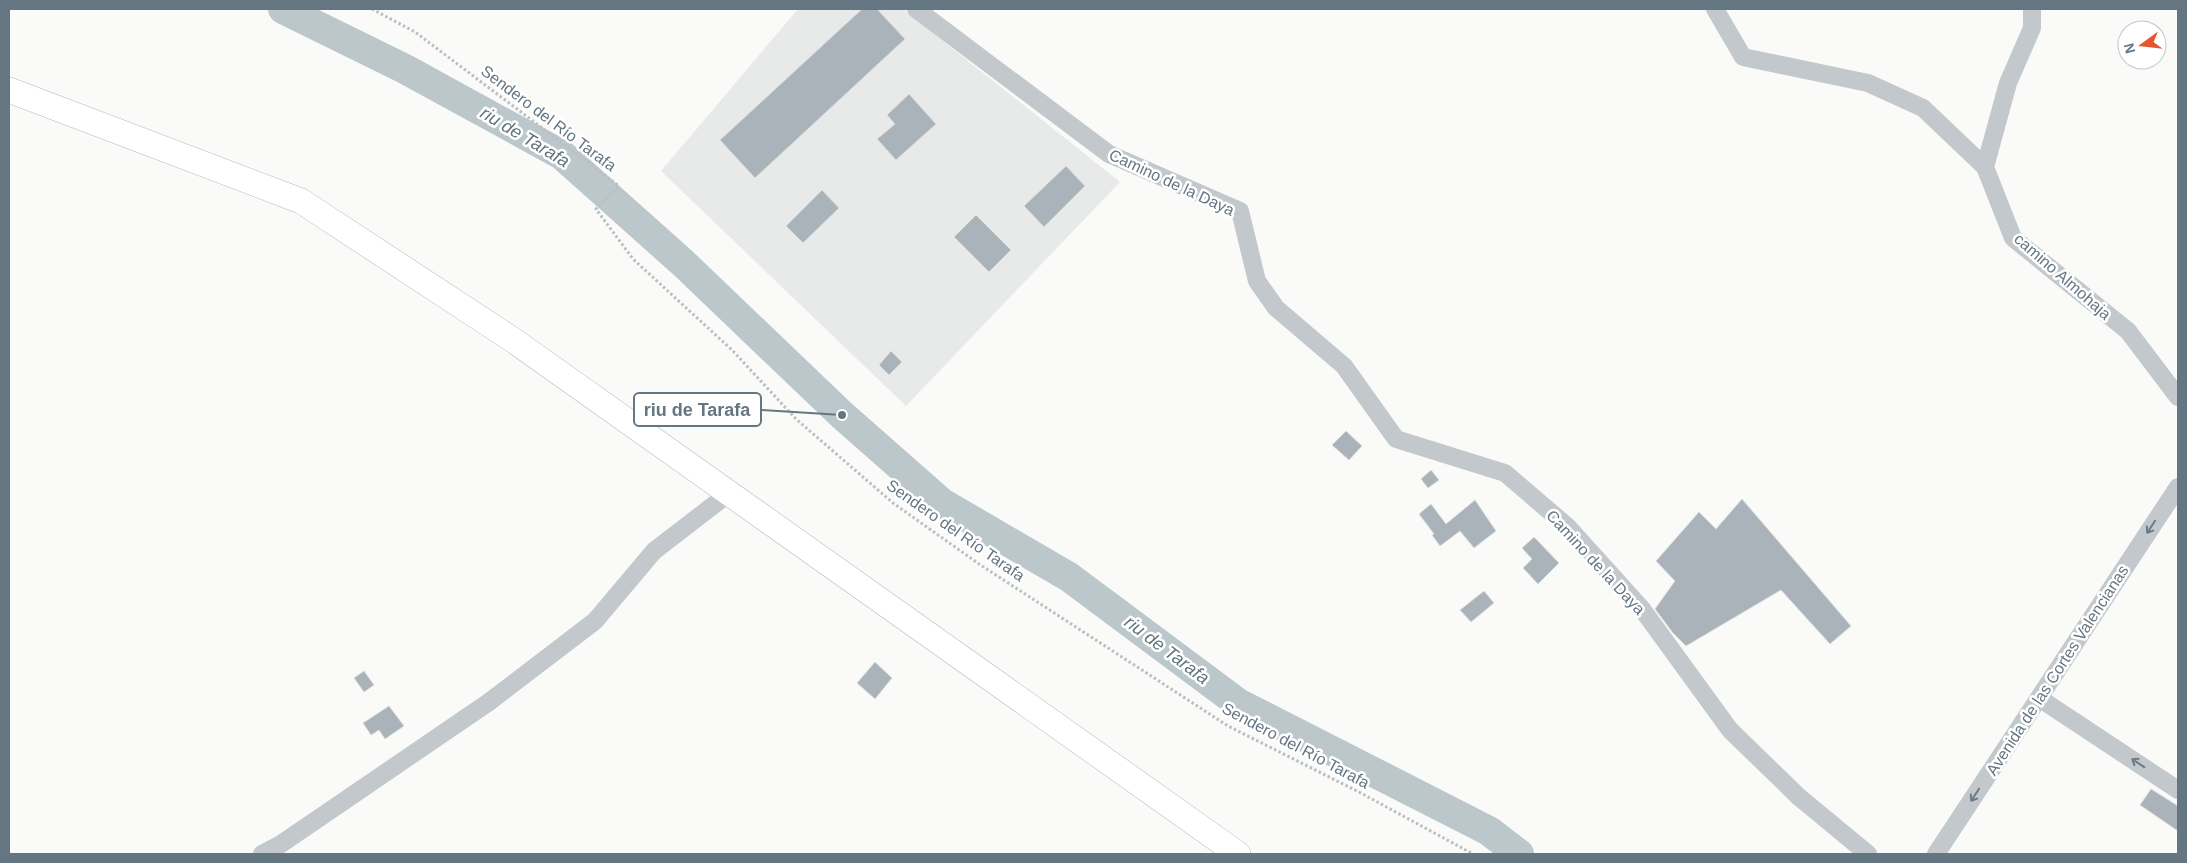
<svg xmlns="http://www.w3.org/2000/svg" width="2187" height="863" viewBox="0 0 2187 863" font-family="Helvetica,sans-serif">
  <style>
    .built { fill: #e8e9e9 }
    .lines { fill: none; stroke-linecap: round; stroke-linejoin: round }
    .river { stroke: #bbc7cb; stroke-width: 30 }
    .building { fill: #aab3b9; stroke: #dcdcda }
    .secondary-casing { stroke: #b3babf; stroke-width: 26 }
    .path { stroke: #bbbfc2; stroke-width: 3; stroke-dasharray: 2.5 2.5; stroke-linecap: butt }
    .street { stroke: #c3c8cc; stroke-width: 18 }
    .secondary { stroke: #fff; stroke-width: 25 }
    .oneway { stroke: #6a7a87 }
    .labels { text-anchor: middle; stroke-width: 5; stroke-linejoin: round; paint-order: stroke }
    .street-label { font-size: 16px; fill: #657683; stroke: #fff }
    .water-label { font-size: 18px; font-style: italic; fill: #60757c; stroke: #fff }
    .leader { fill: none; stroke: #657683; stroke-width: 2 }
    .callout-dot { fill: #657683; stroke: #fff; stroke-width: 2 }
    .callout { fill: #fff; stroke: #657683; stroke-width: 2 }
    .callout-label { font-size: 18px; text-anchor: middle; font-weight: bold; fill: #657683 }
  </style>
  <rect width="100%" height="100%" fill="#fafaf8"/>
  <path class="built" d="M798 9H903L1120 182 906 406 661 171Z"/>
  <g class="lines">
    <path class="river" d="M283 9 405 69 562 155 683 263 842 415 942 503 1069 577 1238 703 1489 831 1519 854"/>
  </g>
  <path class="building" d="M862 9H877L905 39 755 178 720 140Z
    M909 94 936 124 896 160 877 139 895 124 887 115Z
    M1066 166 1085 186 1044 227 1024 206Z
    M822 190 839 208 803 243 786 226Z
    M976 215 1011 250 989 272 954 237Z
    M891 351 902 362 889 375 879 365Z
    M1346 431 1362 446 1349 460 1332 445Z
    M1431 470 1439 480 1428 488 1421 479Z
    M1742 499 1851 626 1830 644 1781 590 1686 646 1673 633 1655 609 1675 581 1656 561 1699 512 1716 529Z
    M1475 500 1496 531 1474 548 1460 531 1440 546 1432 535 1434 534 1419 514 1431 504 1446 524Z
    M1534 537 1559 563 1538 584 1523 568 1532 559 1522 548Z
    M1484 591 1494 603 1471 622 1460 610Z
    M875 662 892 678 875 699 857 683Z
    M364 671 374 685 364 692 354 678Z
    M389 706 404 726 385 739 379 730 371 735 363 723Z
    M2151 789 2178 806V831L2140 805Z"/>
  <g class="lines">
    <g class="secondary-casing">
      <path id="secondary" d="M9 90 301 201 513 340 1238 854"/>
    </g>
    <path class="path" d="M372 9 415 32 619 186 596 209 633 259 732 350 796 419 893 503 979 564 1228 726 1359 792 1473 854"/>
    <path class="street" d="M916 9 1109 154 1240 211 1257 281 1276 308 1344 366 1396 439 1505 473 1568 527 1642 609 1730 730 1799 797 1868 854
      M1715 9 1743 57 1868 83 1923 108 1985 167 2013 238 2128 331 2178 397
      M1985 167 2008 83 2032 28V9
      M2039 698 2178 790
      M262 854 281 844 489 702 595 621 654 551 728 494
      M1936 854 2178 487"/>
    <use href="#secondary" class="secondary"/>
  </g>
  <defs><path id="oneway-shaft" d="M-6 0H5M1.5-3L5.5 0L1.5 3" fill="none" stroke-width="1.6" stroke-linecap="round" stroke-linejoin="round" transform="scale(1.25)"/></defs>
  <g class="oneway">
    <use href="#oneway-shaft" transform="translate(2151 527) rotate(123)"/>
    <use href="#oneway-shaft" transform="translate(2138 763) rotate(-146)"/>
    <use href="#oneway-shaft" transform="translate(1975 795) rotate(123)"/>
  </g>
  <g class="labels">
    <g class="street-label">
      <text transform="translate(549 118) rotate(37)" y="6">Sendero del Río Tarafa</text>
      <text transform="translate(1172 182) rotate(25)" y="6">Camino de la Daya</text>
      <text transform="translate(2063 276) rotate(41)" y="6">camino Almohaja</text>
      <text transform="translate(956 530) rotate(35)" y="6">Sendero del Río Tarafa</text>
      <text transform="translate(1596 562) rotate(47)" y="6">Camino de la Daya</text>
      <text transform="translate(2057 670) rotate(-57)" y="6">Avenida de las Cortes Valencianas</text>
      <text transform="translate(1296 745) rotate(28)" y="6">Sendero del Río Tarafa</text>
    </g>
    <g class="water-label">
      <text transform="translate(525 137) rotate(31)" y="6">riu de Tarafa</text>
      <text transform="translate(1167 650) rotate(37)" y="6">riu de Tarafa</text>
    </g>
  </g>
  <path class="leader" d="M842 415L761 410"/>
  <circle class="callout-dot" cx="842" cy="415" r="5"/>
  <rect class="callout" x="634" y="393" width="127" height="33" rx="5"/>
  <g class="callout-label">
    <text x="697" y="416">riu de Tarafa</text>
  </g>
  <rect width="2187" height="863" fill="none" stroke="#657683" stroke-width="20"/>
  <g transform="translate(2142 45) rotate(255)"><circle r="24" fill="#ffffff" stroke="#c1c8cd"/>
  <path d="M0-4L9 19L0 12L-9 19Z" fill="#e4572e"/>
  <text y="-8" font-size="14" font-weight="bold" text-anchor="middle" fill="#657683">N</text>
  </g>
</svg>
